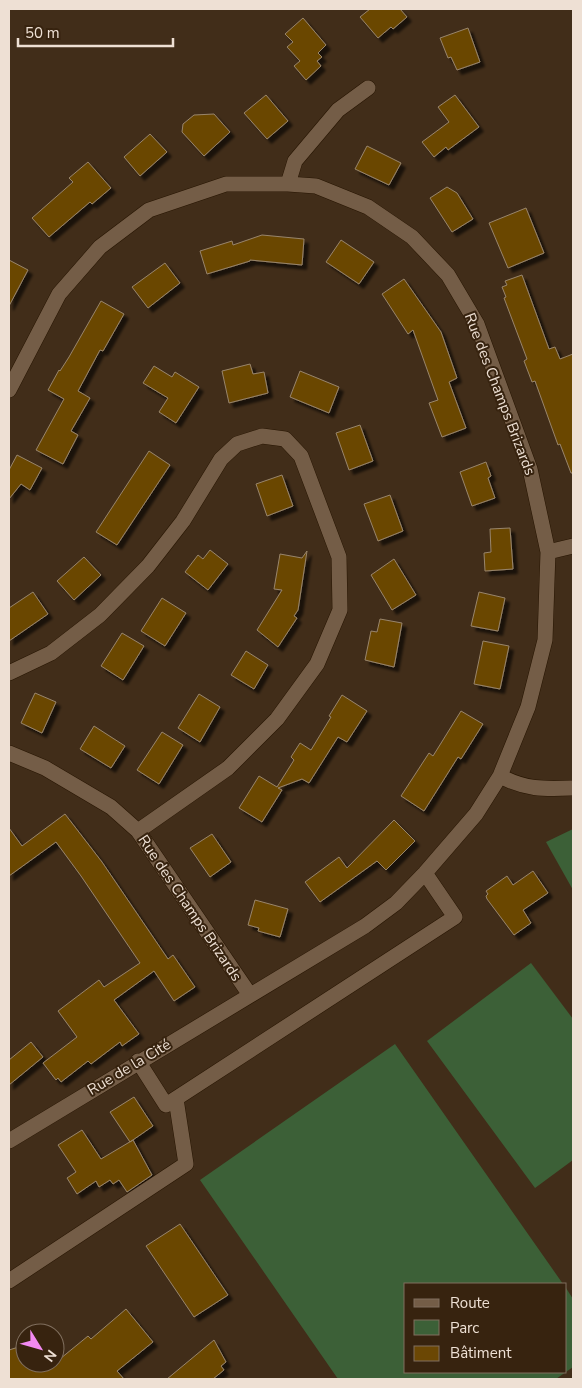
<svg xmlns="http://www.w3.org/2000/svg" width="582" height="1388" viewBox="0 0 582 1388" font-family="'Nunito Sans',sans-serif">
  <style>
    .green { fill: #3c6037 }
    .building { fill: #6b4704; stroke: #98856b; filter: url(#shadow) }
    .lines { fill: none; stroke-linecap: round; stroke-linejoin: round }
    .minor-casing { stroke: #271502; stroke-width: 16 }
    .minor { stroke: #745d47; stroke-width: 15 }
    .labels { text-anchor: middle; stroke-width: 4; stroke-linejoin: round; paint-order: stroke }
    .street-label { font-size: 15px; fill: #eee0d4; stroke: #37230f }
  </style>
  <defs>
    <filter id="shadow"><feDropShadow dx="4.5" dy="4.5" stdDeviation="1" flood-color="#0009"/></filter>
  </defs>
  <rect width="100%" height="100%" fill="#412d19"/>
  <path class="green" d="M573 829V890L546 842Z
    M531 963 573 1019V1160L535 1188 427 1041Z
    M395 1044 563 1284H406V1372H566V1288L573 1299V1367L556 1379H338L200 1180Z"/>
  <path class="building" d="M370 9H400L407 17 393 29 391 27 378 38 360 17Z
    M303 18 326 45 318 53 322 57 317 61 321 66 306 80 294 66 300 61 287 47 293 42 285 34Z
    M468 28 480 62 457 70 451 57 448 58 440 38Z
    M266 95 288 121 267 139 244 113Z
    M455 95 479 127 448 150 446 147 434 157 422 142 449 122 438 107Z
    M214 114 230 132 204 156 182 132 183 124 194 115Z
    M150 134 167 152 140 176 124 157Z
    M367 146 401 163 389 185 355 169Z
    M88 162 111 188 92 204 90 202 49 237 32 218 73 182 69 178Z
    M447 187 457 193 473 219 452 232 430 198Z
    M526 208 544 253 508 268 489 223Z
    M262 235 304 239 302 265 250 260V261L207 274 200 251 232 241 233 245Z
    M341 240 374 262 359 284 326 262Z
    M9 260 28 270 9 306Z
    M165 263 180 283 148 308 132 287Z
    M522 275 549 349 555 347 560 359 573 354V473H571L560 444 558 445 535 381 532 382 524 361 527 359 504 298 506 297 502 287 507 285 505 281Z
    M404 279 441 332 457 378 449 382 466 428 442 437 429 403 438 400 413 330 408 334 382 294Z
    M101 301 124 314 103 351 100 350 78 391 90 398 71 431 78 435 63 464 36 450 64 399 48 390 59 370 60 371 69 357Z
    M250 364 253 374 264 372 268 393 229 403 222 371Z
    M154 366 172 377 175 372 199 387 176 423 159 412 168 398 143 383Z
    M300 371 339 387 329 413 290 397Z
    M360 425 373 461 349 470 336 433Z
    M149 451 170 465 117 545 96 532Z
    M17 455 42 468 30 490 21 484 9 499V470Z
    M486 462 491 476 488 478 495 498 472 506 460 472Z
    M282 475 293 506 267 516 256 484Z
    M390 495 403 531 378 541 364 504Z
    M510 528 513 569 485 571 484 553 491 552 490 529Z
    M210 550 228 564 208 590 185 572 198 555 203 559Z
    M307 551 298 610 294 616 297 618 278 647 257 630 282 590 274 589 280 554 302 558Z
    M84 557 101 575 74 600 57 581Z
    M394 559 416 595 392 610 371 575Z
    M33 592 48 614 9 641V608Z
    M479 592 505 598 498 631 471 626Z
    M162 598 186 613 165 646 141 631Z
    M380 619 402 623 394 667 365 660 371 631 377 632Z
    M122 633 144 646 123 680 101 666Z
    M483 641 509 646 500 689 474 684Z
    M246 651 268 665 254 689 231 675Z
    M35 693 56 702 42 733 21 723Z
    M199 694 220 707 200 742 178 728Z
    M342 695 367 711 347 742 338 737 309 783 302 779 278 788 282 790 262 822 239 808 259 776 277 787 294 760 291 757 300 743 311 750 331 717 329 716Z
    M461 711 483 724 461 759 458 757 424 811 401 796 429 753 433 756Z
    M94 726 125 746 111 768 80 749Z
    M162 732 183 745 159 784 137 770Z
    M65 814 102 862 168 959 173 955 195 987 174 1001 154 971 114 1000 139 1034 122 1046 120 1042 91 1064 88 1061 61 1082 58 1078 56 1080 43 1063 77 1037 58 1011 99 980 104 987 140 963 81 876 56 842 9 876V828L22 846Z
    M394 820 415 841 386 870 377 861 320 902 305 882 339 857 347 868Z
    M212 834 231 862 210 877 190 848Z
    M533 871 548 893 523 910 531 923 514 935 487 899 486 896 488 894 486 891 507 876 513 885Z
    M255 900 288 909 280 937 258 931 259 928 248 925Z
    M31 1042 43 1057 9 1085V1060Z
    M134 1097 153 1126 130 1142 110 1112Z
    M82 1130 101 1159 133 1140 152 1175 127 1192 119 1180 113 1184 110 1180 99 1187 96 1181 77 1194 67 1178 76 1172 58 1145Z
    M180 1224 228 1295 194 1317 146 1246Z
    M126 1309 153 1342 117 1371 124 1379H9V1350L25 1345V1363H55L88 1336 91 1339Z
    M214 1340 226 1362 221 1366 224 1370 213 1379H167Z"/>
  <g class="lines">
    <g class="minor-casing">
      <path id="minor" d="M288 184 295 161 338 110 368 88
        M9 390 59 294 100 247 149 210 226 184H288L316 186 368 207 412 237 448 275 477 324 530 469 548 552 545 640 528 707 500 776 476 814 425 873 396 903 365 926 9 1141
        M548 552 573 546
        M9 673 51 653 100 615 148 566 183 521 221 459 237 444 262 436 285 439 301 456 339 557 340 610 317 664 277 719 228 768 138 831
        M9 753 45 768 111 807 138 831 250 995
        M500 776C526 790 544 789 573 788
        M138 1061 166 1105 455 917 425 873
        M9 1281 186 1164 176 1099"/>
    </g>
    <use href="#minor" class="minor"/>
  </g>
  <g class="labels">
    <g class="street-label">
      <text transform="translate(500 394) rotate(69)" y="5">Rue des Champs Brizards</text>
      <text transform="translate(190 908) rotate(56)" y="5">Rue des Champs Brizards</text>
      <text transform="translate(129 1067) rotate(-31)" y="5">Rue de la Cité</text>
    </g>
  </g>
  <rect width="582" height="1388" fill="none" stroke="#eee0d4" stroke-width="20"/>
  <rect x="404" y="1283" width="162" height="90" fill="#37230f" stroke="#806f5e"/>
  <rect x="414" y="1299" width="25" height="8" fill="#745d47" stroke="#806f5e"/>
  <text x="450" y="1308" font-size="15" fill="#eee0d4">Route</text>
  <rect x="414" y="1320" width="25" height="15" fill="#3c6037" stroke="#806f5e"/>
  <text x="450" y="1333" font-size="15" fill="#eee0d4">Parc</text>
  <rect x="414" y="1346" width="25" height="15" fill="#6b4704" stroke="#806f5e"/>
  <text x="450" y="1358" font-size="15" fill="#eee0d4">Bâtiment</text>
  <g transform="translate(40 1348) rotate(127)"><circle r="24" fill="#37230f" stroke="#806f5e"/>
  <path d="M0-4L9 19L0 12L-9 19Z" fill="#f38af2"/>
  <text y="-8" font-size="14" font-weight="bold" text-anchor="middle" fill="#eee0d4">N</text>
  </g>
  <path d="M18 38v8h155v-8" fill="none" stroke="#eee0d4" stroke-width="2.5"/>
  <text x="25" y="38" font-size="15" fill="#eee0d4" stroke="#37230f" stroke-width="4" paint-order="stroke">50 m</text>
</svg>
